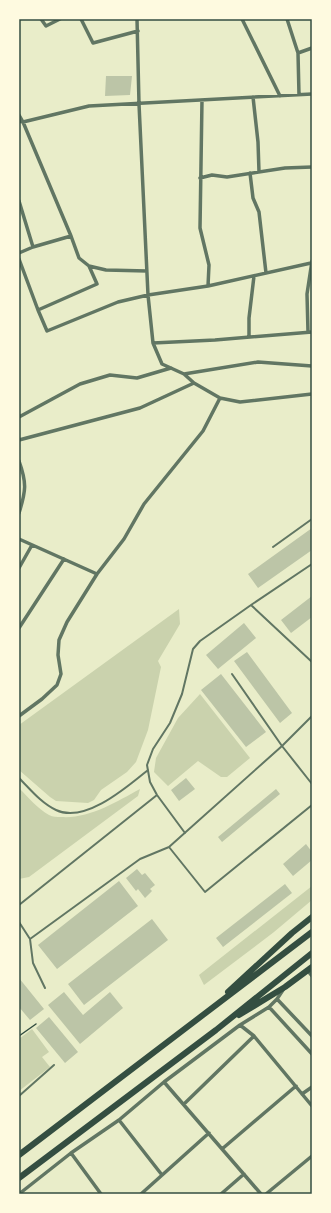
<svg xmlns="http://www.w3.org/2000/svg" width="331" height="1213" viewBox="0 0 331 1213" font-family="Inter,sans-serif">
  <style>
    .green { fill: #cad2ad }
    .building { fill: #bcc5a7 }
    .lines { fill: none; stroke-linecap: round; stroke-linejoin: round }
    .path { stroke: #344e41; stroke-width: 1.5 }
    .service { stroke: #617663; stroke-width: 2 }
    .minor { stroke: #617663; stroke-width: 3.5 }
    .trunk { stroke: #344e41; stroke-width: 6 }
    .neatline { fill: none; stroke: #344e41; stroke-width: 1.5 }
  </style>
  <rect width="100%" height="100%" fill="#e9edc9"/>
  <path class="green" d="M179 609 180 624 158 661 161 667 148 730 136 762 127 772 101 790 94 800 88 803 56 801 50 797 19 770V725Z
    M200 694 250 758 227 777H221L198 761 168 786 154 772 156 758 178 718Z
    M19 788C28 797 38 809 49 815 53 817 57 817 61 817 89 819 116 802 140 789L138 796 29 877 19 879Z
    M312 886V900L274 932 204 985 199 975Z
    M32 1029 49 1052 42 1057 50 1067 19 1091V1039Z"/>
  <path class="building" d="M106 76H132L130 95 105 96Z
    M312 528V550L258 588 248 574Z
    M312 596V617L291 633 281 620Z
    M244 623 256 638 218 669 206 655Z
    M247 652 292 713 280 723 234 661Z
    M221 674 266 732 246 747 201 690Z
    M186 778 195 789 179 801 171 790Z
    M276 789 280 794 222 842 218 837Z
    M306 844 312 852V860L293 876 283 864Z
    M137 869 142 875 145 873 155 885 150 889 152 891 145 898 138 889 136 891 126 878Z
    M119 881 138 906 57 969 38 945Z
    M285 884 292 893 223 947 216 938Z
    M152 919 168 940 84 1005 68 984Z
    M19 978 44 1009 30 1020 19 1007Z
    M64 992 83 1015 110 992 123 1008 80 1044 48 1005Z
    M49 1017 78 1052 65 1063 36 1028Z"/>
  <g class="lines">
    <path class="path" d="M19 1036 36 1024"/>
    <path class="service" d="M273 547 312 519
      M251 605 312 564
      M232 674 282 746 312 784
      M19 778C30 789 41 803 56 810 85 824 127 787 148 770
      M185 833 157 795 150 782 147 765 153 749 170 723 182 694 193 649 200 641 251 605 312 662
      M169 847 205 892 312 805
      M19 905 157 795
      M19 922 30 939 33 963 45 988
      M30 939 140 859 169 847 282 746 312 716
      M19 1096 54 1065"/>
    <path class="minor" d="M19 19H20
      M41 19 46 26 60 19
      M81 19 93 43 138 31
      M137 19 139 104 148 295 153 343 162 364 184 374 194 383 220 398 240 402 312 394
      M242 19 280 96
      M287 19 298 53 299 95
      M298 53 312 48
      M253 97 258 142 259 172
      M202 100 200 228 209 265 208 286
      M19 115 23 122 71 236 79 258 89 266 106 270 147 271
      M19 121 23 122 89 106 312 94
      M250 173 253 198 259 212 266 273
      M200 178 212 175 227 177 285 168 312 167
      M19 201 33 247
      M19 253 33 247 71 236
      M19 259 38 310
      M89 266 97 284 38 310 47 331 118 302 148 295 208 286 311 263
      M308 332 307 294 312 261
      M249 337V318L254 276
      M153 343 215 340 312 332
      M184 374 258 362 312 366
      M19 417 80 384 110 375 137 378 171 368
      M19 440 140 408 194 383
      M19 461C27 483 26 491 19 513
      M19 539 97 574
      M19 568 32 545
      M19 628 64 559
      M19 716 42 699 57 685 61 674 58 655 59 640 67 622 97 574 124 539 144 504 203 431 220 398
      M307 970 312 976
      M277 999 312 1036
      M269 1007 312 1054
      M240 1025 254 1036 312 1106
      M164 1082 261 1194
      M302 1094 312 1087
      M184 1104 254 1036
      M119 1120 162 1175
      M222 1149 296 1086
      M71 1153 101 1194
      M19 1194 71 1153 119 1120 164 1082 240 1025 269 1007 277 999 283 990
      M141 1194 209 1133
      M221 1194 244 1174
      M266 1194 312 1156"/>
    <path class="trunk" d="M228 992 292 933 312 917
      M239 1015 285 987 312 967
      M19 1155 312 932
      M19 1178 216 1030 312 953"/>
  </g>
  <rect width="331" height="1213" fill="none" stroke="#fefae0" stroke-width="40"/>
  <rect x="20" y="20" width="291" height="1173" class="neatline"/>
</svg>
